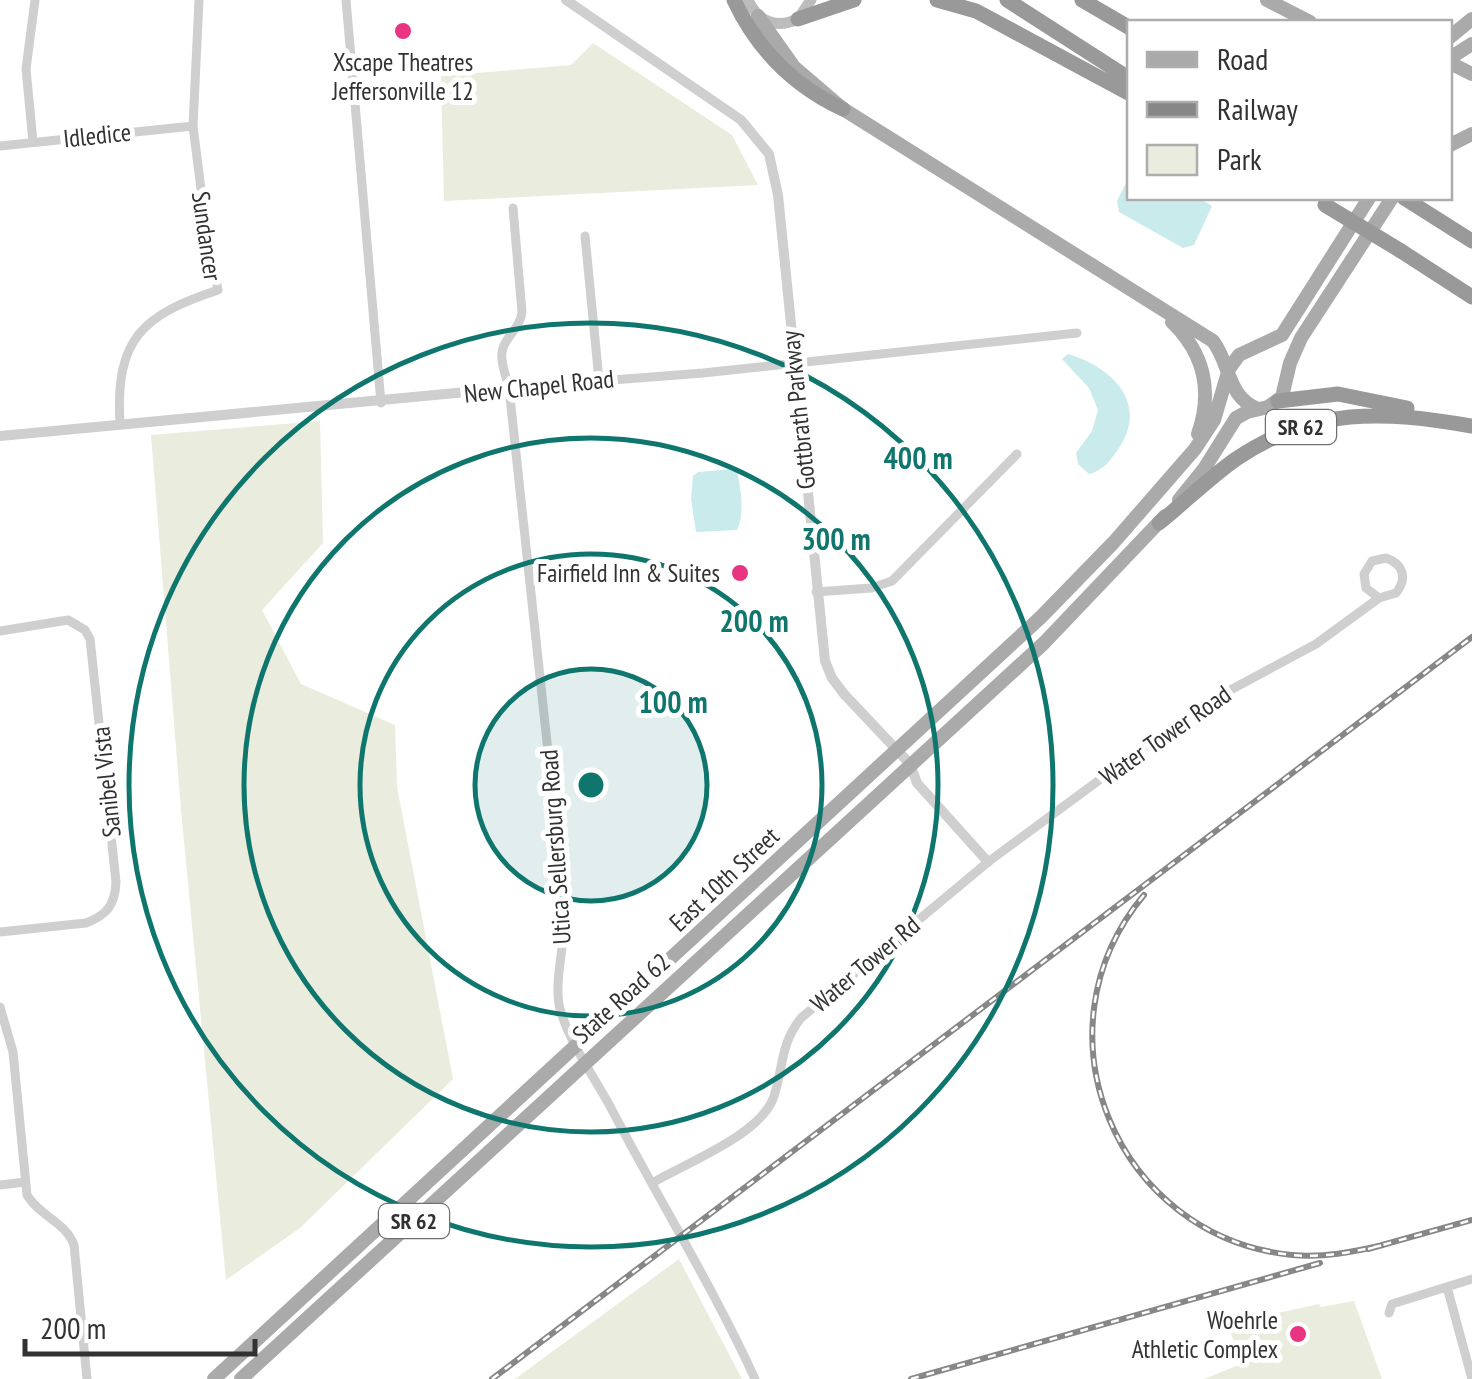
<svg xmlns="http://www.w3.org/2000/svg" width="1472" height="1379" viewBox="0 0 1472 1379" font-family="'PT Sans Narrow',sans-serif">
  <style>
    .green { fill: #eaecde }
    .water { fill: #caebec }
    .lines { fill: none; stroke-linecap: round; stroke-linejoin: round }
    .minor { stroke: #cfcfcf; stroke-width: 9 }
    .tertiary { stroke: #cfcfcf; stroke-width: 10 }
    .secondary { stroke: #bcbcbc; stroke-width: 11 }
    .primary { stroke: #aaa; stroke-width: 14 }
    .motorway { stroke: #999; stroke-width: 15 }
    .rail-casing { stroke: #878787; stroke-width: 6 }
    .rail { stroke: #fff; stroke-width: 2.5; stroke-dasharray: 8; stroke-linecap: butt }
    .motorway-bridge { stroke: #999; stroke-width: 15 }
    .ring { fill: none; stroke: #0f766e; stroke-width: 5 }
    .poi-dot { fill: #e93481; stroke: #fff; stroke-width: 4 }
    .labels { text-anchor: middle; stroke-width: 10; stroke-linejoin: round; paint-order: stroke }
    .shield { fill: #fff; stroke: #707070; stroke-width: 2.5 }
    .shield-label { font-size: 22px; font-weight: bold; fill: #323232 }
    .poi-label { font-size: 25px; fill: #323232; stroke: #fff; text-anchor: end }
    .street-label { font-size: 25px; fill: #323232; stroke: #fff }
    .centre { fill: #0f766e; stroke: #fff; stroke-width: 5 }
    .ring-label { font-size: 30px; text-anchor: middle; font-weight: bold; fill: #0f766e; stroke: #fff; stroke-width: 10; stroke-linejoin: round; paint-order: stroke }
  </style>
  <rect width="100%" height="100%" fill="#fff"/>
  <path class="green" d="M593 43 732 135 758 185 444 201 441 76 571 65Z
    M320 421 323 543 262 610 301 684 395 725 397 787 453 1079 300 1228 226 1280 181 810 151 435Z
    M679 1259 742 1379H515Z
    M1354 1301 1382 1379H1204L1241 1364 1228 1324 1319 1304 1321 1307Z"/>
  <path class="water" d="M1129 177 1130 198H1199L1212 206 1194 245 1183 248 1119 212 1117 201Z
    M1068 354C1112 367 1149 403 1119 448 1111 460 1103 471 1089 474L1078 464 1076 453 1092 431 1098 410 1089 388 1062 359Z
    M732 469 737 472C741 489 745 514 737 530L696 532 691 499 693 476 698 472Z"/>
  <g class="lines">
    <path class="minor" d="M346 0 381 403
      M33 142 26 69 35 0
      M0 146 193 126
      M513 208 522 312C520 328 508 334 503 348 499 359 506 376 509 388L565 910C566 940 553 983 560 1009 570 1044 595 1078 612 1110 659 1200 713 1287 755 1379
      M585 236 599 380
      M509 388 703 373 1077 333
      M120 423C115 338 143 315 218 290L205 221 193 126 199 0
      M816 592 871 588 892 581 1017 454
      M0 631 68 620 85 630 90 639 116 882C115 905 107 915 86 923L0 932
      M0 1007 13 1052 27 1195C39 1216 65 1221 74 1245L87 1379
      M652 1183C686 1163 758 1136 773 1099 784 1068 779 1046 801 1018L988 862 1197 708 1316 644 1379 598 1396 593C1408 578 1403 564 1386 558L1372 561 1364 574 1366 588 1379 598
      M0 1185 25 1182
      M1447 1287 1472 1379
      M1389 1313 1392 1304 1472 1279"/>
    <path class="tertiary" d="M566 0 741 120 769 154 778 195 825 661 832 678 844 694 910 764 917 783 988 862
      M0 436 509 388"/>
    <path class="secondary" d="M748 0C758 22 776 29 798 19L811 0"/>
    <path class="primary" d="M1267 0 1310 22
      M758 16 794 67 843 109 1213 341C1231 365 1227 397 1258 409
      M1450 37 1472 19
      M1450 58 1472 44
      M1450 63 1472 74
      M1450 145 1472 134
      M1172 322C1204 353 1213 391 1198 434
      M1179 500 1204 469 1236 418 1247 412 1268 407 1282 397 1290 363 1301 338 1392 198
      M214 1379 1041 617 1114 542 1195 449 1214 420 1229 369 1239 355 1282 335 1369 198
      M241 1379 1044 643 1165 516"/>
    <path class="motorway" d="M734 0C757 49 794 86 843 109
      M937 0 976 11 1130 94
      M1007 0 1130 79
      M1082 0 1130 28
      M798 19 854 0
      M1404 198 1472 241
      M1401 251 1472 297
      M1278 401 1338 394 1407 408
      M1159 523C1185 502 1209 478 1236 459 1315 406 1383 411 1472 426"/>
    <g class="rail-casing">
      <path id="rail" d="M1144 895C1030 1031 1116 1237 1292 1255 1323 1258 1353 1252 1383 1245
        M1368 1249 1472 1220
        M492 1379 1472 637
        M911 1379 1320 1263"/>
    </g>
    <use href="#rail" class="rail"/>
    <path class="motorway-bridge" d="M1325 205 1401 251"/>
  </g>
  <circle cx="591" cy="785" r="116" fill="#0f766e" fill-opacity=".12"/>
  <g class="ring">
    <circle cx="591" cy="785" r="116"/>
    <circle cx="591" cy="785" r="231"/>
    <circle cx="591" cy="785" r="347"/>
    <circle cx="591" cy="785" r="462"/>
  </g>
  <g class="poi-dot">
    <circle cx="403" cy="31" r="10"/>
    <circle cx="740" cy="573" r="10"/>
    <circle cx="1298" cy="1334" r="10"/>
  </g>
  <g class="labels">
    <g class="shield">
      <rect x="1266" y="410" width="70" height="34" rx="8"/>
      <rect x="379" y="1204" width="70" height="34" rx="8"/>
    </g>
    <g class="shield-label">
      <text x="1301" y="435">SR 62</text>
      <text x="414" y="1229">SR 62</text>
    </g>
    <g class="poi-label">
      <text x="403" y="71" text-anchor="middle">Xscape Theatres<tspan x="403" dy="29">Jeffersonville 12</tspan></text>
      <text x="720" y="582">Fairfield Inn &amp; Suites</text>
      <text x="1278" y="1329">Woehrle<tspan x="1278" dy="29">Athletic Complex</tspan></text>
    </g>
    <g class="street-label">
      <text transform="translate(97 135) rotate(-6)" y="9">Idledice</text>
      <text transform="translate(207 236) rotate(82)" y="9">Sundancer</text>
      <text transform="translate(539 386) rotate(-6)" y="9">New Chapel Road</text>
      <text transform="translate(798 410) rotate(-96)" y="9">Gottbrath Parkway</text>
      <text transform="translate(1165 735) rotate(-35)" y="9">Water Tower Road</text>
      <text transform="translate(106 782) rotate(-96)" y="9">Sanibel Vista</text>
      <text transform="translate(555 847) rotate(-94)" y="9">Utica Sellersburg Road</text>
      <text transform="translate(724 879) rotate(-43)" y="9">East 10th Street</text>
      <text transform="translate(865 964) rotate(-40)" y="9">Water Tower Rd</text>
      <text transform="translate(621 998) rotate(-42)" y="9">State Road 62</text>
    </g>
  </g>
  <circle cx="591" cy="785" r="15" class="centre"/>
  <g class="ring-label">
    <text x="918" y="469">400 m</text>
    <text x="836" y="550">300 m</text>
    <text x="754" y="632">200 m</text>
    <text x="673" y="713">100 m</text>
  </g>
  <rect x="1127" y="20" width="325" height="180" fill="#ffffff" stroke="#adadad" stroke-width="2.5"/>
  <rect x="1147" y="52" width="50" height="15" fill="#aaaaaa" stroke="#adadad" stroke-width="2.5"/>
  <text x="1217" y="70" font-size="30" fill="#323232">Road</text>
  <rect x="1147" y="102" width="50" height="15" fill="#878787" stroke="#adadad" stroke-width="2.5"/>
  <text x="1217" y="120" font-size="30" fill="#323232">Railway</text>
  <rect x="1147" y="145" width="50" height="30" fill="#eaecde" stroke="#adadad" stroke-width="2.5"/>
  <text x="1217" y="170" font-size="30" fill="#323232">Park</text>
  <path d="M25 1339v15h230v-15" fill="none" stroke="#323232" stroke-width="5"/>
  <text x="40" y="1339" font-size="30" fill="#323232" stroke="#ffffff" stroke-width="8" paint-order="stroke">200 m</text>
</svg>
